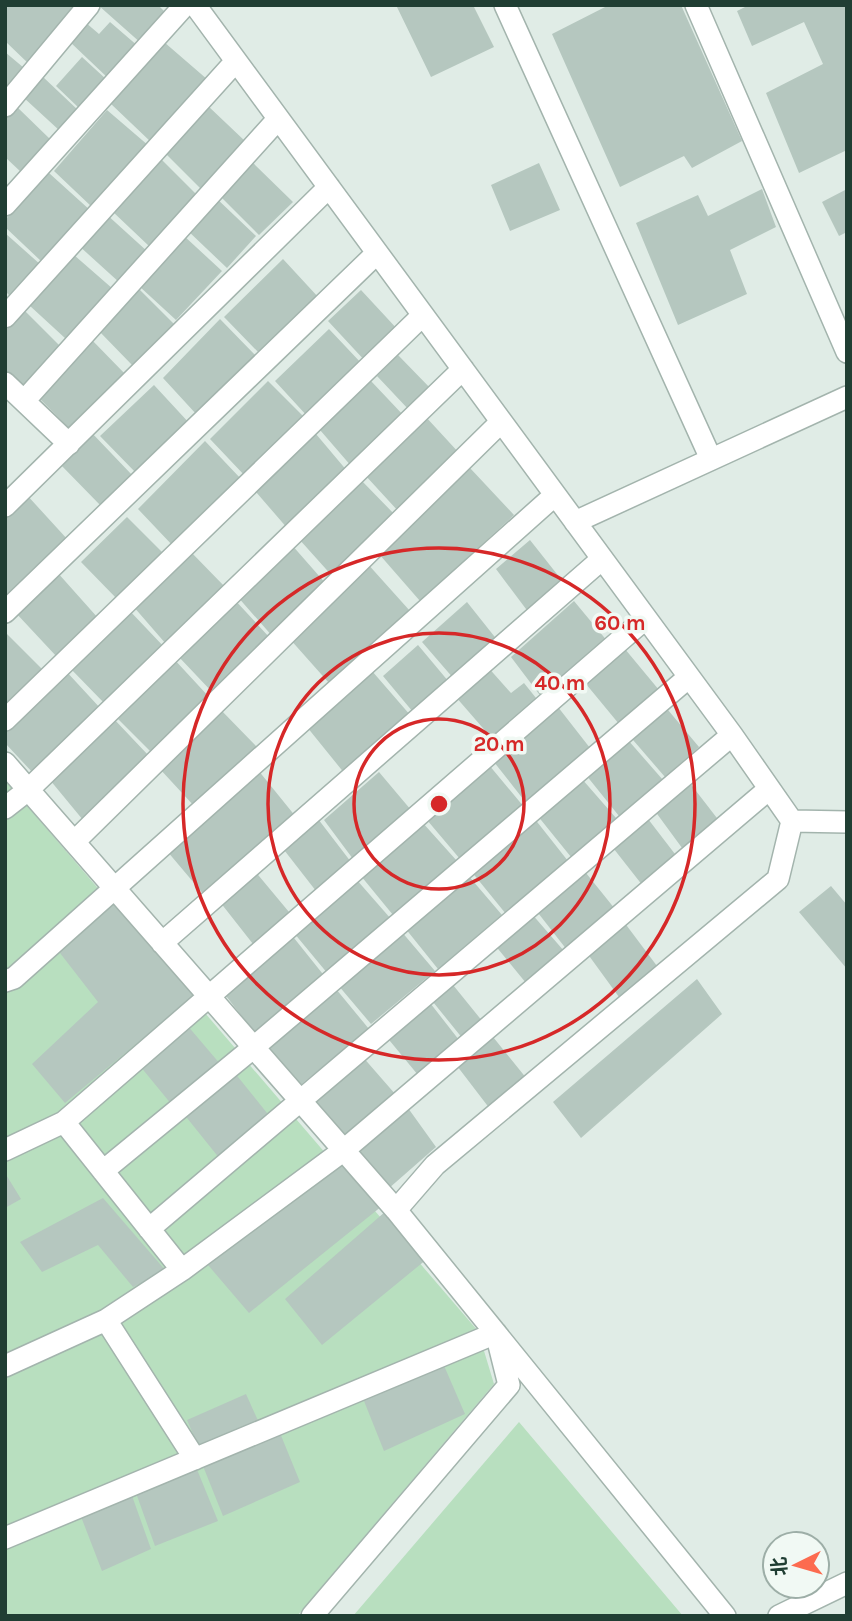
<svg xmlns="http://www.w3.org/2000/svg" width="852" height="1621" viewBox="0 0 852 1621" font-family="Karla,'Noto Sans SC',sans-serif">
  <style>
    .green { fill: #b8dfbf }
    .building { fill: #b5c7bf }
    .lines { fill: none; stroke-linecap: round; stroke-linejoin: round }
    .street-casing { stroke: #a3b4ad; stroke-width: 24 }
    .street { stroke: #fff; stroke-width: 21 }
    .ring { fill: none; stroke: #d62828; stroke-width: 3.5 }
    .centre { fill: #d62828; stroke: #f1f9f4; stroke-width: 3.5 }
    .ring-label { font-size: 21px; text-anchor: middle; font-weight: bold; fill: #d62828; stroke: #f1f9f4; stroke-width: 7; stroke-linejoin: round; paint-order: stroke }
  </style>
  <rect width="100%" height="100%" fill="#e0ece6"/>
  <path class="green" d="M5 780 478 1331 494 1384 297 1616H5Z
    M519 1422 683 1616H353Z"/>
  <path class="building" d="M9 5H80L30 65 5 41V10Z
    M98 5H158L168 15 142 44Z
    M396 5H473L494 47 431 77Z
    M609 5H681L742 141 692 168 684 156 620 187 552 34Z
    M749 5H847V107L845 108 847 113V150L799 173 766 93 823 64 804 22 752 46 737 11Z
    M85 22 99 34 110 22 139 47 109 79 69 41Z
    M164 42 208 80 152 143 110 103Z
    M5 52 24 68 5 90Z
    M82 57 107 80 80 109 56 86Z
    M42 76 79 111 60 131 23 97Z
    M207 105 246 142 202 190 163 151Z
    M16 106 51 140 22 173 5 157V119Z
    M107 110 149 146 93 208 54 171Z
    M160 158 197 195 150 247 112 211Z
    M249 159 293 202 259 235 218 194Z
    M539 163 560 210 510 231 491 185Z
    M49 173 91 211 42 262 5 227V220Z
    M762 189 776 227 730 250 747 294 678 325 636 223 698 195 708 216Z
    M847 189V232L839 236 822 202Z
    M214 196 256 236 227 268 186 229Z
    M105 213 148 252 120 283 77 244Z
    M5 233 41 265 13 299 5 291Z
    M183 235 222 271 176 320 139 286Z
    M74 255 113 289 66 339 29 305Z
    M283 259 319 298 259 353 224 317Z
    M138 288 174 324 133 366 99 331Z
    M361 290 399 331 367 363 328 321Z
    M25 311 62 348 23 390 5 371V331Z
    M220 319 258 358 197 415 163 378Z
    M329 329 363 365 308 417 275 381Z
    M90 338 127 376 72 431 37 396Z
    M398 355 432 390 410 411 377 376Z
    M268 381 305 418 246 477 210 439Z
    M371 381 405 417 352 467 320 430Z
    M154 385 191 425 137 474 100 436Z
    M425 416 460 454 399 512 365 475Z
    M90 431 133 476 101 506 59 463Z
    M316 434 348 472 288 529 256 492Z
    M205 441 242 480 174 547 138 509Z
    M470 468 514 515 420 601 379 554Z
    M361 480 397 517 334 578 299 539Z
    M26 494 68 540 8 599 5 596V513Z
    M127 517 165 555 118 600 81 562Z
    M530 540 564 583 529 613 496 569Z
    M291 544 327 585 273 637 237 596Z
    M190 551 226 588 166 644 133 606Z
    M366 562 410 611 329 683 289 638Z
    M57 572 98 618 57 657 15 612Z
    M233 598 270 638 214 694 178 656Z
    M574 601 608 642 542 698 511 657Z
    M467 602 498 641 454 679 422 642Z
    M128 609 166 649 106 705 69 667Z
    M5 632 42 669 5 707Z
    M418 645 449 682 413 712 383 676Z
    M625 649 659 690 619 724 586 684Z
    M173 658 210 698 153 754 115 716Z
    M486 665 511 693 524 683 540 703 495 742 455 696Z
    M65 670 101 709 33 773 5 743V728Z
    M372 671 411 716 345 774 307 727Z
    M663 704 699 747 665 777 627 733Z
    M558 707 590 748 527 804 494 762Z
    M220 709 258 748 195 807 159 768Z
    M113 718 149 756 83 820 50 780Z
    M628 740 663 780 619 816 586 775Z
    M489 765 524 807 460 859 427 820Z
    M258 770 296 817 205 896 167 851Z
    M379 772 411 810 353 859 324 820Z
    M686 778 720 822 685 852 652 807Z
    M582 779 616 818 571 857 537 815Z
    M315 815 351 862 316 891 281 846Z
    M645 815 678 858 643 886 610 844Z
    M534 818 568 861 506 914 471 871Z
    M422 822 457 861 393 915 361 876Z
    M582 868 615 909 567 950 535 909Z
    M254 870 289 912 253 944 220 902Z
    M467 874 502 915 438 969 405 928Z
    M356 879 391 919 328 974 294 933Z
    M831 886 847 905V969L799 912Z
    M115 902 195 995 65 1103 32 1064 98 1002 60 953Z
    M531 913 564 951 526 983 494 944Z
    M624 922 657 966 619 997 587 953Z
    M401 931 435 971 371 1024 338 985Z
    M290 933 326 978 257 1036 223 992Z
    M697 979 722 1014 581 1138 553 1102Z
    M449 980 483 1022 463 1039 429 997Z
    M336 989 369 1029 299 1086 269 1048Z
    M427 999 459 1040 418 1075 385 1035Z
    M187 1025 221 1065 172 1105 140 1066Z
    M489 1032 527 1079 490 1109 454 1062Z
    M362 1056 396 1095 347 1138 313 1098Z
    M234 1072 271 1118 220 1159 183 1113Z
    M408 1108 436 1147 388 1189 356 1151Z
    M343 1157 382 1206 249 1313 208 1265Z
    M5 1173 21 1199 5 1208Z
    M103 1198 166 1271 133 1287 98 1245 42 1272 20 1242Z
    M386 1211 427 1259 322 1345 285 1299Z
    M442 1361 465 1414 384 1451 362 1396Z
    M246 1394 260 1425 200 1450 187 1420Z
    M280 1433 300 1482 223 1516 203 1466Z
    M196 1467 218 1521 155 1546 136 1493Z
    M131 1493 151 1549 102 1571 80 1514Z"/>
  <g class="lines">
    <g class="street-casing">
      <path id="street" d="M195 5 732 735 792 821 778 879 435 1165 396 1210 725 1616
        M505 5 711 459
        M696 5 847 352
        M5 106 89 5
        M5 205 185 5
        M5 317 236 61
        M5 383 69 444
        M24 401 278 119
        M5 506 329 187
        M575 522 847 397
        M5 612 377 253
        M5 720 423 315
        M5 763 396 1210
        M5 808 28 790 463 369
        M792 821 847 822
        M74 842 501 422
        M162 943 602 559
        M5 981 14 978 555 495
        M64 1122 182 1270
        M5 1150 64 1122 646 618
        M103 1171 254 1047 689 677
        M149 1229 732 735
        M106 1320 195 1459
        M5 1366 106 1320 182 1270 344 1150 769 789
        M5 1538 496 1333 509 1385 312 1616
        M779 1616 847 1583"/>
    </g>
    <use href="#street" class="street"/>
  </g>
  <g class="ring">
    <circle cx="439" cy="804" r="85"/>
    <circle cx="439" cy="804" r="171"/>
    <circle cx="439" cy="804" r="256"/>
  </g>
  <circle cx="439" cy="804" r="10" class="centre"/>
  <g class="ring-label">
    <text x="620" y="630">60 m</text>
    <text x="560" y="690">40 m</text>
    <text x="499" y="751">20 m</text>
  </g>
  <rect width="852" height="1621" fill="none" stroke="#203e33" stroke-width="14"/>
  <g transform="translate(796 1565) rotate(265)"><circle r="33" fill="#f1f9f4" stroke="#9daea7" stroke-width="2"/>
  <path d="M0-5L12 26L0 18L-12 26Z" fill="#fc6b4f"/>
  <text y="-10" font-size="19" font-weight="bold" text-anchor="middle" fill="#203e33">北</text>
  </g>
</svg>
